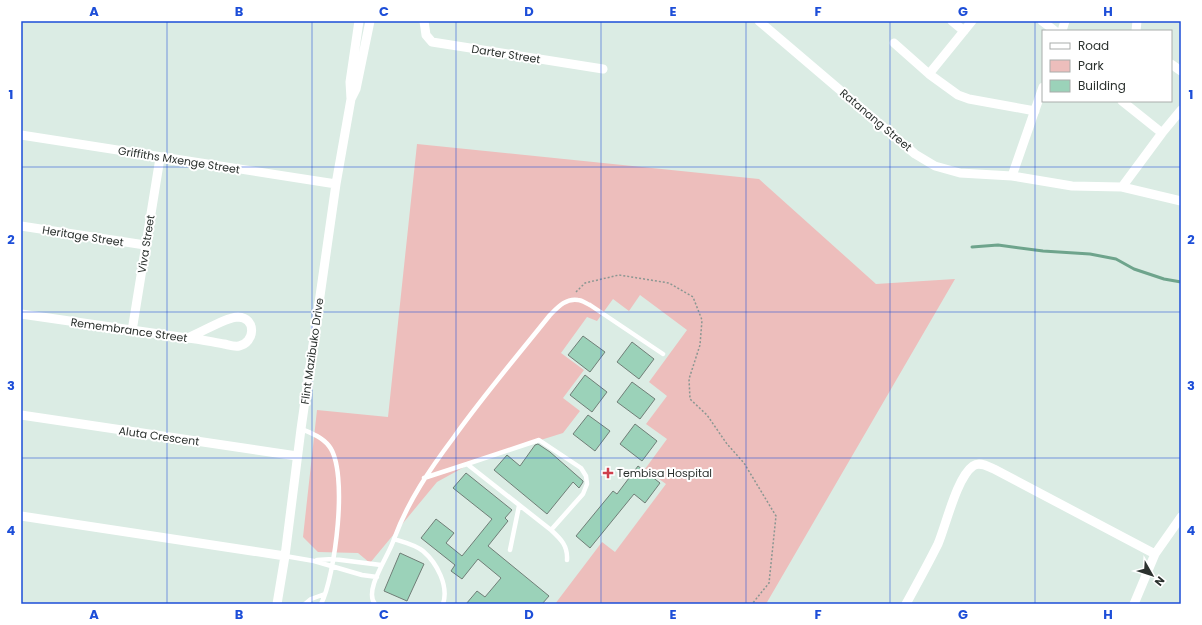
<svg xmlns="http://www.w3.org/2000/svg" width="1202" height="625" viewBox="0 0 1202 625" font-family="Poppins,sans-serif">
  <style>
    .green { fill: #edbebc }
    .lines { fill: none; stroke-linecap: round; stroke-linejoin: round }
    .stream { stroke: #6ea48c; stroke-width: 3 }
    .building { fill: #9bd2b9; stroke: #707e77 }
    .path { stroke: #8b9792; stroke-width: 1.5; stroke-dasharray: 2 2; stroke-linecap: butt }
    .lane { stroke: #fff; stroke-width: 4.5 }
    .street { stroke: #fff; stroke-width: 9 }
    .grid { fill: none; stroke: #1d4ed8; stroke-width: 1; stroke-opacity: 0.55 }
    .poi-dot { fill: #cf3f4c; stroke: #fff; stroke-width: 1.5 }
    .labels { text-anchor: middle; stroke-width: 4; stroke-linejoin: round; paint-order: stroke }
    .street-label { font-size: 11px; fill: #2b312e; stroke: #fff }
    .poi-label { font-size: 11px; fill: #2b312e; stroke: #fff; text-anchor: start }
    .neatline { fill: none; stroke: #1d4ed8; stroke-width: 1.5 }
    .grid-label { font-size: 13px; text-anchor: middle; font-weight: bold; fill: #1d4ed8 }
  </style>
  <rect width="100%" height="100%" fill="#dbece4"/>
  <path class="green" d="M417 144 759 179 876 284 955 279 766 604H555L602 542 615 552 666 484 645 469 667 439 646 424 667 396 649 382 687 330 640 295 629 311 613 299 597 321 587 317 561 353 584 370 563 398 580 411 563 433 477 460 437 482 370 563 358 553 318 552 303 537 317 410 388 417Z"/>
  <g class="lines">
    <path class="stream" d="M972 247 998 245 1043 251 1090 254 1116 259 1134 269 1164 279 1181 282"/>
  </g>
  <path class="building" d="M583 336 605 352 590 372 568 355Z
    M632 342 654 359 639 379 617 362Z
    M585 375 607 392 592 412 570 395Z
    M632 382 655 399 640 419 617 402Z
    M588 415 610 431 595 451 573 434Z
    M635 424 657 441 642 461 620 444Z
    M538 444 550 452 583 481V482L579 488 573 482 547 514 494 470 507 455 520 466 535 445Z
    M638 466 660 483 645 503 634 494 590 548 576 536 613 491 617 494Z
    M466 473 512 510 505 518 508 521 488 546 549 596 542 604H466L477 591 485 597 501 578 478 559 462 579 451 571 455 565 421 538 436 519 454 533 446 543 462 556 492 519 453 488Z
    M400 553 424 564 407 601 384 591Z"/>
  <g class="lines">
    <path class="path" d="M576 292 585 283 619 275 669 283 693 297 702 320 700 345 689 379 690 399 707 415 727 444 744 463 776 516 769 583 752 604"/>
    <path class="lane" d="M301 429C311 433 322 437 329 446 349 471 335 577 321 604
      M467 464 539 440 581 468 586 476 587 484 583 494 551 530
      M424 478 467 464 551 530C561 539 568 546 567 560
      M394 539C408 501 430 469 454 437 484 395 518 355 550 315 558 307 566 298 578 300 582 300 587 304 590 305L663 354
      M510 550 519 506
      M285 556 314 561 362 575 377 577
      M317 560 333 559 381 565
      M305 604 311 599 325 594
      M375 604C363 590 390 554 394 539 404 542 416 545 423 551 437 563 449 586 443 604"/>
    <path class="street" d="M424 21 426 35 432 42 603 69
      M759 21 915 154 935 166 960 173 1012 176 1072 186 1122 187 1181 201
      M952 21 964 31
      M1042 21 1055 31
      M1062 31 1065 21
      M1136 31 1137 21
      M894 43 929 74 958 95 969 99 1035 111
      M1171 64 1181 71
      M929 74 972 21
      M351 99 356 89 370 21
      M1122 101 1162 133
      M21 135 336 184
      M1012 176 1043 87
      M1122 187 1162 133 1181 110
      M21 226 145 245
      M21 314 187 338C199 339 212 342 224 344 229 345 234 347 239 346 255 343 257 318 238 317 226 317 199 334 187 338
      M132 331 160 158
      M21 415 297 456
      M21 516 285 556
      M277 604 285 556 301 429 336 184 351 99 350 82 359 21
      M906 604C917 584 928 564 938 544 946 525 957 477 973 466 980 461 988 467 994 469L1155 554
      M1134 604 1155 554 1181 517"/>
  </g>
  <path class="grid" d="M167 21V604M312 21V604M456 21V604M601 21V604M746 21V604M890 21V604M1035 21V604M21 167H1181M21 312H1181M21 458H1181"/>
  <path class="poi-dot" d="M606 467h4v4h4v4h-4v4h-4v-4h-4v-4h4z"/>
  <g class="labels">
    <g class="street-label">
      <text transform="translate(506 54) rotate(9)" y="4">Darter Street</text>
      <text transform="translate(876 120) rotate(40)" y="4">Ratanang Street</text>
      <text transform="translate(179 160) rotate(9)" y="4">Griffiths Mxenge Street</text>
      <text transform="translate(83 236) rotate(9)" y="4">Heritage Street</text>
      <text transform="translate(146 244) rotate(-81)" y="4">Viva Street</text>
      <text transform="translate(129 330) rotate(8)" y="4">Remembrance Street</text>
      <text transform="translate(312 351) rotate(-82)" y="4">Flint Mazibuko Drive</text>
      <text transform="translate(159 436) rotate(8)" y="4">Aluta Crescent</text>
    </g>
    <g class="poi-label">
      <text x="617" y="477">Tembisa Hospital</text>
    </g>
  </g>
  <rect width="1202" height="625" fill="none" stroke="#ffffff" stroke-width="44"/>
  <rect x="1042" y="30" width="130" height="72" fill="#ffffff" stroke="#aaadab"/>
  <rect x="1050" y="43" width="20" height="6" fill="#ffffff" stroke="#aaadab"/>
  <text x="1078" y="50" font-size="12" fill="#2b312e">Road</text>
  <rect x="1050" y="60" width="20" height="12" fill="#edbebc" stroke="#aaadab"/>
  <text x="1078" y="70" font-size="12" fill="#2b312e">Park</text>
  <rect x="1050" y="80" width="20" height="12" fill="#9bd2b9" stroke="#aaadab"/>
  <text x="1078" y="90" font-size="12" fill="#2b312e">Building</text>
  <g transform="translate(1152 575) rotate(129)" stroke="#ffffff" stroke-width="3" paint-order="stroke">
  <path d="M0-3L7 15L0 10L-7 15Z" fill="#2b312e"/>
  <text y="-6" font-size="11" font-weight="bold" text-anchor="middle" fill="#2b312e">N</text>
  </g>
  <rect x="22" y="22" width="1158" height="581" class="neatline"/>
  <g class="grid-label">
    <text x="94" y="16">A</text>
    <text x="239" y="16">B</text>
    <text x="384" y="16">C</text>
    <text x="529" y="16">D</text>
    <text x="673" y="16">E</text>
    <text x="818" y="16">F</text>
    <text x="963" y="16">G</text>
    <text x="1108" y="16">H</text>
    <text x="11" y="99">1</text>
    <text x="1191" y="99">1</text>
    <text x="11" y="244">2</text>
    <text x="1191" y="244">2</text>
    <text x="11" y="390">3</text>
    <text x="1191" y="390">3</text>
    <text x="11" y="535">4</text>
    <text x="1191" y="535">4</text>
    <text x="94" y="619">A</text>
    <text x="239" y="619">B</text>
    <text x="384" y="619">C</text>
    <text x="529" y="619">D</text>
    <text x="673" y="619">E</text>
    <text x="818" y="619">F</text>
    <text x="963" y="619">G</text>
    <text x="1108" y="619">H</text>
  </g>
</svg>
